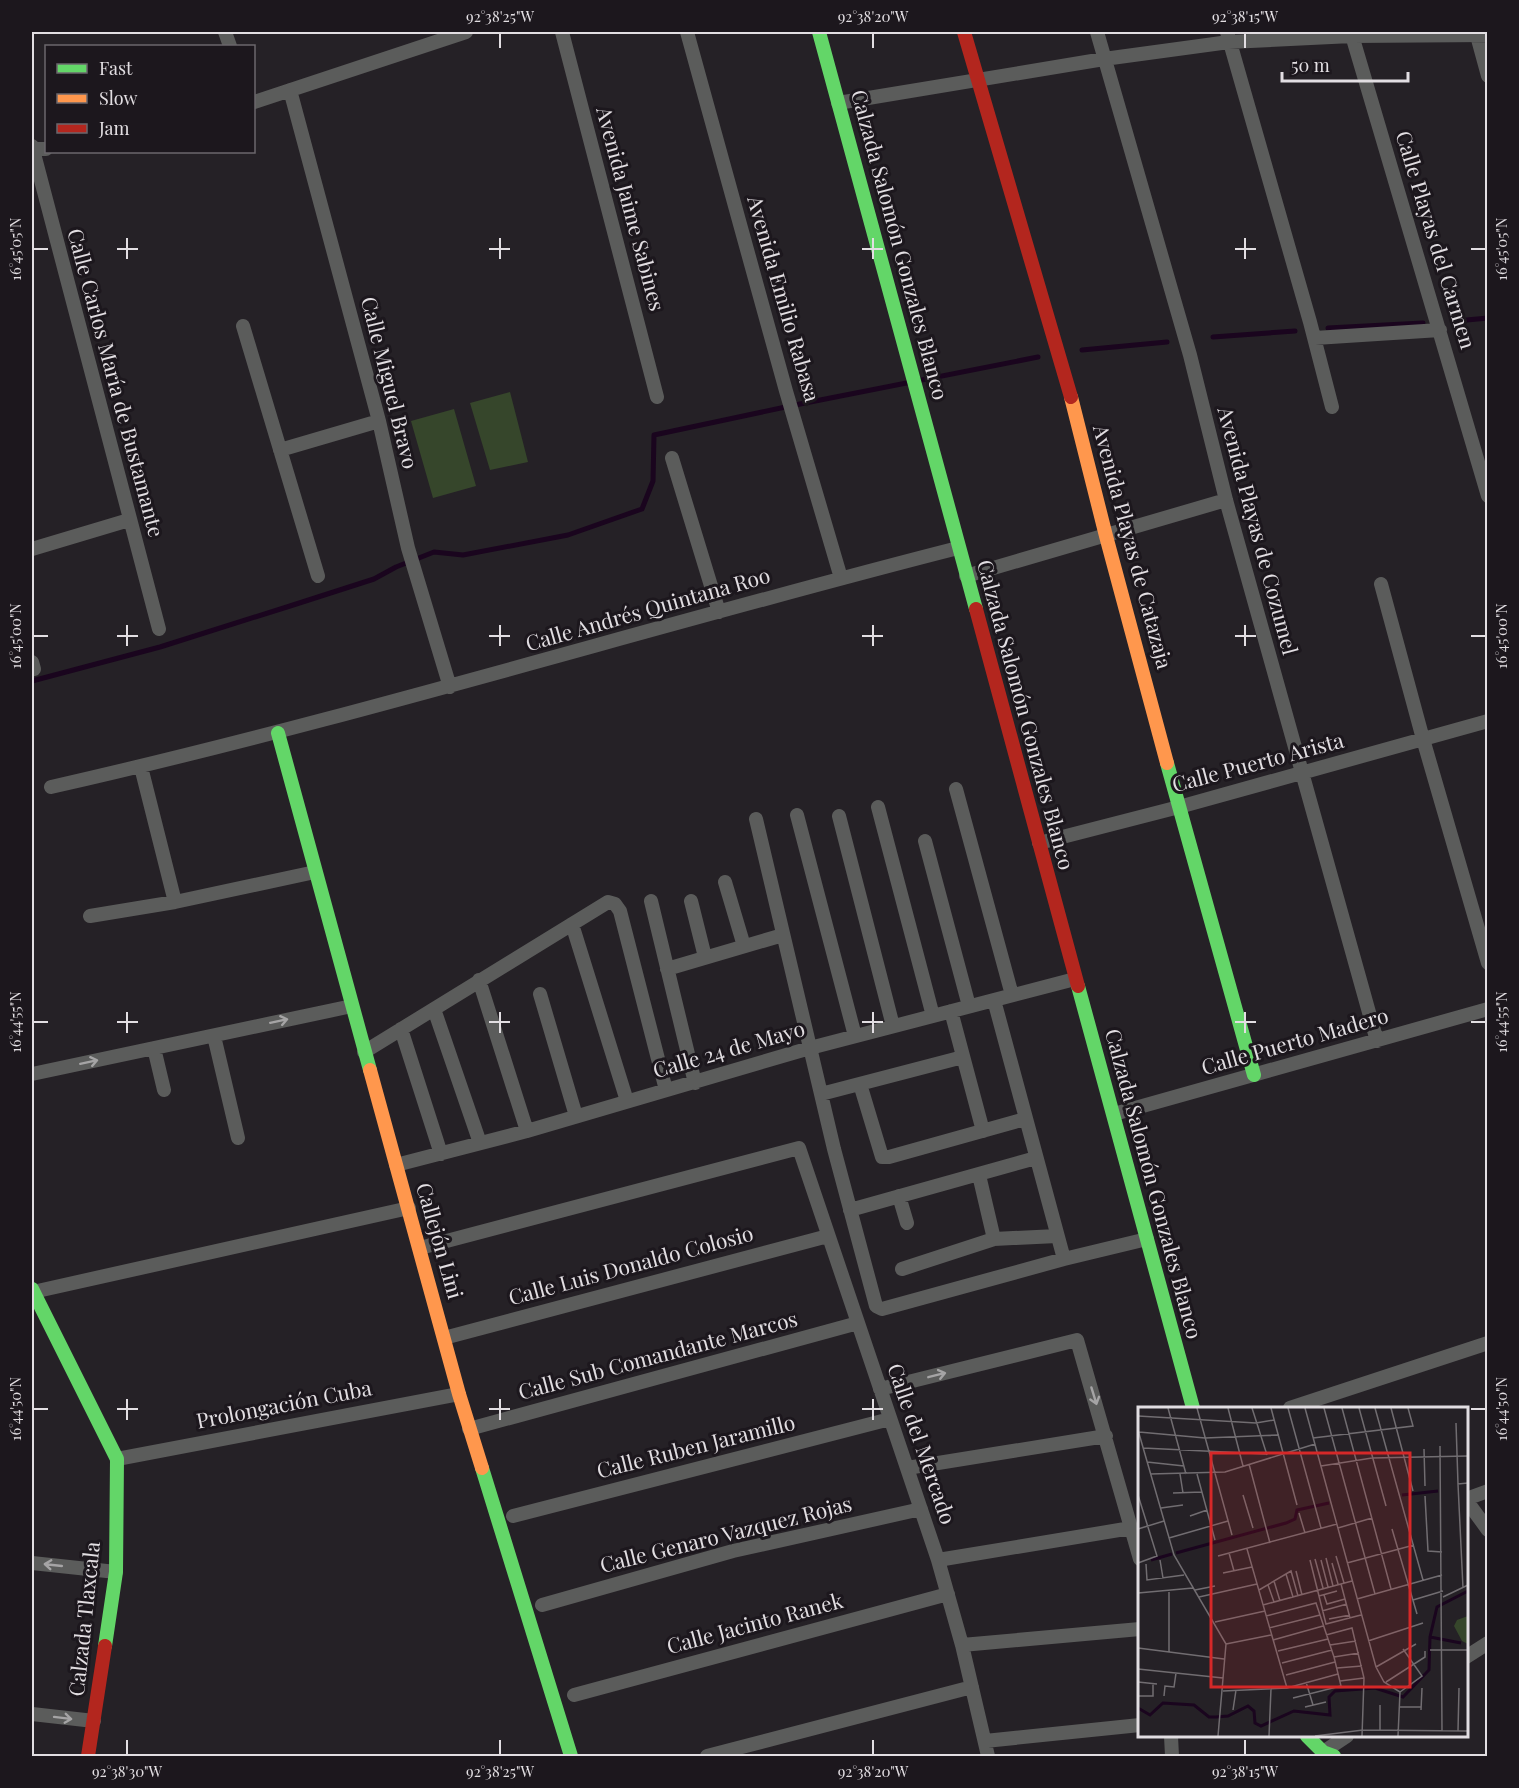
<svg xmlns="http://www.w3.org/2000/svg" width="1519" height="1788" viewBox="0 0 1519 1788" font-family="'Playfair Display',serif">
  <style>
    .green { fill: #36462b }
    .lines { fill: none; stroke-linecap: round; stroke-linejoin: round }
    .stream { stroke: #1a051e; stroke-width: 5 }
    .street { stroke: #5b5c5b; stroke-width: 14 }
    .fast { stroke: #63d668; stroke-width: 14 }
    .slow { stroke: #ff974d; stroke-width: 14 }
    .jam { stroke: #b3261e; stroke-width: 14 }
    .oneway { stroke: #a5a4a5 }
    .ticks { fill: none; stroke: #e2dee2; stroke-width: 2 }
    .labels { text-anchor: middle; stroke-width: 6; stroke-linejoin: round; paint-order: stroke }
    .street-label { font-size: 21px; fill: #e2dee2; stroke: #1c171d }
    .inset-river { fill: none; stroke: #1a051e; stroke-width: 3 }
    .inset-road { fill: none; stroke: #716d71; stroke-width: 1.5 }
    .view { fill: #d62828; fill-opacity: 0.15; stroke: #d62828; stroke-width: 3 }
    .inset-edge { fill: none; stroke: #e2dee2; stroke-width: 3 }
    .neatline { fill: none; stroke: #e2dee2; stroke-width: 2 }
    .ticks-label { font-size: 15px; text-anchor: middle; fill: #e2dee2 }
  </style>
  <rect width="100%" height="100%" fill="#252126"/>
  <path class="green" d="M510 392 528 462 490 470 470 403Z
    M454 409 476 486 433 498 411 421Z"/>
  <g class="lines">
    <path class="stream" d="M1456 321 1488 318
      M1328 328 1423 323
      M1213 337 1295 331
      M1082 350 1167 342
      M32 681 160 647 290 606 374 579 396 567 434 552 463 555 568 535 642 509 653 481 654 435 795 405 1038 357"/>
    <path class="street" d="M225 32 230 46
      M562 32 657 397
      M687 32 786 391 841 578
      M1097 32 1190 355 1226 500 1377 1041
      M1227 32 1310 322 1332 407
      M1351 32 1488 496
      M1476 32 1488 76
      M290 90 379 421 408 548 450 687
      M254 102 466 32
      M838 103 1104 59 1229 42 1352 36 1488 35
      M32 146 159 629
      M32 149H46
      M243 326 318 576
      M1315 338 1440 330
      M280 450 379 421
      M672 458 719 612
      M32 549 129 520
      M966 576 1226 500
      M1381 584 1423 739 1488 963
      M32 662 34 669
      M141 767 175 902
      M51 787C356 718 655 625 958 548
      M956 789 1012 995
      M878 807 933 1016
      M797 815 855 1036
      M839 816 893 1026
      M756 819 834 1149 876 1306 882 1309 1064 1259 1147 1239
      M925 841 969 1006
      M1039 843 1179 807 1488 721
      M725 882 744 946
      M651 901 695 1083
      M691 901 705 957
      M90 916 175 902 315 872
      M572 924 627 1101
      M667 969 783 935
      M479 980 527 1131
      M540 994 576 1116
      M994 1000 1064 1259
      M434 1009 480 1143
      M951 1011 983 1131
      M401 1029 441 1154
      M214 1036 238 1138
      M154 1048 164 1090
      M364 1052 608 902 615 904 620 911 666 1090
      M32 1074 352 1006
      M860 1084 882 1157H889L1025 1119
      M821 1094 963 1057
      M1114 1114 1488 1009
      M396 1165 527 1131 810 1048 1075 979
      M979 1175 994 1239
      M899 1196 907 1223
      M850 1210 1036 1158
      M420 1248 799 1148 938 1560 962 1645 988 1756
      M902 1269 994 1239 1057 1236
      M33 1292 409 1208
      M444 1338 828 1236
      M880 1389 1077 1340 1140 1559
      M1290 1408 1488 1343
      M469 1429 858 1323
      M117 1459 459 1394
      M907 1468 1106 1436
      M1466 1499 1488 1491
      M1466 1500 1488 1530
      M513 1516 890 1419
      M938 1560 1131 1528
      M32 1563 116 1572
      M542 1605 733 1551 921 1509
      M962 1645 1140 1629
      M1466 1657 1488 1643
      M574 1695 948 1594
      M32 1714 94 1721
      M1171 1736 1172 1756
      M985 1741 1140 1725
      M1323 1752 1347 1736
      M707 1756 972 1687"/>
    <path class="fast" d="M819 32 976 609
      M278 733 370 1070
      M1167 763 1254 1075
      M1078 986 1193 1408
      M32 1289 117 1459 116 1572 105 1646
      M482 1468 571 1756
      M1307 1736 1323 1752 1334 1756"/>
    <path class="slow" d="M1071 397 1106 536 1167 763
      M370 1070 459 1394 482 1468"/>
    <path class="jam" d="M964 32 1071 397
      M976 609 1078 986
      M88 1756 105 1646"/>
  </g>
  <defs><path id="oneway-shaft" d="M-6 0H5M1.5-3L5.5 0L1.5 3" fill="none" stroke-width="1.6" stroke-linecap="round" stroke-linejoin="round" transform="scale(1.5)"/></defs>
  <g class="oneway">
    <use href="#oneway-shaft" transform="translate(279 1021) rotate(-12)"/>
    <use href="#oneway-shaft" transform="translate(89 1062) rotate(-12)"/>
    <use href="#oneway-shaft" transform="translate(937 1375) rotate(-14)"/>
    <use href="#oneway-shaft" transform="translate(1094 1396) rotate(73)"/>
    <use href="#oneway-shaft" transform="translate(53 1565) rotate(-174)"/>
    <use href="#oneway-shaft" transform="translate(63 1718) rotate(7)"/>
  </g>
  <path class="ticks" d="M500 33V48M873 33V48M1245 33V48M127 238V259M500 238V259M873 238V259M1245 238V259M33 249H48M117 249H138M489 249H510M862 249H883M1235 249H1256M1471 249H1486M127 625V646M500 625V646M873 625V646M1245 625V646M33 636H48M117 636H138M489 636H510M862 636H883M1235 636H1256M1471 636H1486M127 1012V1033M500 1012V1033M873 1012V1033M1245 1012V1033M33 1022H48M117 1022H138M489 1022H510M862 1022H883M1235 1022H1256M1471 1022H1486M127 1399V1420M500 1399V1420M873 1399V1420M33 1409H48M117 1409H138M489 1409H510M862 1409H883M1471 1409H1486M127 1740V1755M500 1740V1755M873 1740V1755M1245 1740V1755"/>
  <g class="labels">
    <g class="street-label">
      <text transform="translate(630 209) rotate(75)" y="7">Avenida Jaime Sabines</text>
      <text transform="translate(1435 240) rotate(73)" y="7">Calle Playas del Carmen</text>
      <text transform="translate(899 245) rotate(75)" y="7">Calzada Salomón Gonzales Blanco</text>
      <text transform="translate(783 299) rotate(74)" y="7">Avenida Emilio Rabasa</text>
      <text transform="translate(115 383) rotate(75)" y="7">Calle Carlos María de Bustamante</text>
      <text transform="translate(389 383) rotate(76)" y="7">Calle Miguel Bravo</text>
      <text transform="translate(1257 531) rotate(75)" y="7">Avenida Playas de Cozumel</text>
      <text transform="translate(1132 547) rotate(75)" y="7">Avenida Playas de Catazaja</text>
      <text transform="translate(648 610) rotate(-16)" y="7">Calle Andrés Quintana Roo</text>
      <text transform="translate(1025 715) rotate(75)" y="7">Calzada Salomón Gonzales Blanco</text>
      <text transform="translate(1258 763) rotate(-15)" y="7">Calle Puerto Arista</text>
      <text transform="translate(1295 1042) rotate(-16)" y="7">Calle Puerto Madero</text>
      <text transform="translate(729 1050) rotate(-16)" y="7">Calle 24 de Mayo</text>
      <text transform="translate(1153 1184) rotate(75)" y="7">Calzada Salomón Gonzales Blanco</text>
      <text transform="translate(439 1241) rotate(74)" y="7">Callejón Lini</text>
      <text transform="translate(631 1266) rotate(-15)" y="7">Calle Luis Donaldo Colosio</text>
      <text transform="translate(658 1356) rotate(-15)" y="7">Calle Sub Comandante Marcos</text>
      <text transform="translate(284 1405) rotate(-11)" y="7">Prolongación Cuba</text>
      <text transform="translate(921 1444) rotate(71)" y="7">Calle del Mercado</text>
      <text transform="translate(696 1447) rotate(-14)" y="7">Calle Ruben Jaramillo</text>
      <text transform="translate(726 1535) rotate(-14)" y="7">Calle Genaro Vazquez Rojas</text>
      <text transform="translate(85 1619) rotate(-84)" y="7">Calzada Tlaxcala</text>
      <text transform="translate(755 1624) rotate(-15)" y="7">Calle Jacinto Ranek</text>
    </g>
  </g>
  <g transform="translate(1138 1407)">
    <rect width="330" height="330" fill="#252126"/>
    <path d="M330 209V237L324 234 316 219 319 213Z" fill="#36462b"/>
    <path class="inset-river" d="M264 88 300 84M38 146 148 116 157 112 159 103 191 96M13 153 34 147M292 230 323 236M0 301 12 308 25 296 56 298 71 310H78L90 309 110 299 116 304 117 316 123 319 156 304 192 308 191 290 197 284 237 281 265 290 291 263 292 230 299 200 330 184"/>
    <path class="inset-road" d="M30 1 48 67M59 1 94 128M90 1 105 59M114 1 129 48M133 1 159 98M150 1 183 121M167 1 238 260 246 275 262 285 260 329M186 1 237 187M204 1 253 182M221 1 248 99M237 1 285 173M253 1 275 84M0 9 118 16 136 13M318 16 320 77 330 76M0 23 36 148 88 237 80 329M1 25 67 31 141 28M175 31 275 19 270 1M302 39 304 324M5 41 128 47M286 42 287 79M9 55 46 59M111 57 132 136M183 59 234 51 330 49M12 67 87 65 177 37M42 67 45 86M59 67 77 133M320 77 325 181M35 86 64 85M0 88 19 149 0 156M105 88 115 121M287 89 290 144 304 145M23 101 45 98M161 106 167 126M52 109 69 103M200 121 234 111M0 122 26 114M254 122 279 207M31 131 90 114M109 142 149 281M91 146 96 164M80 149 199 117M198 149 206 176M188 151 195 179M177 152 185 181M22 153 25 171M172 153 188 217 223 208M183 153 190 180M194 156 200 177M209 156 276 138M8 157 9 173 46 168M158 164 164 188M85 166 114 160M148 167 155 190M136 174 142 194M203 177 212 211M130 178 136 195M57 183 77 179M121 183 153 164 160 189M0 186 55 181M186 188 189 197 207 192M181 189 199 184M61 190 119 177M305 190 330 178M219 192 304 168M275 193 305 184M125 198 214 174M184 204 209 197M128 209 178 196 196 250 203 279 155 291M191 212 212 208M77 215 127 204M131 221 182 208M188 228 214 221 226 271 224 329M135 233 185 219M230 234 285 216M88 237 133 228M192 238 218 234M0 241 86 252M292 243H330M140 244 190 232M31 245V185M196 250 221 246M144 256 194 243M238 260 278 237M199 261 224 259M0 262 85 271M148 268 197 255M202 274 226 271M0 275 19 277M168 275 175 298M248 275 287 250V244M85 284 149 281 200 267M262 285 284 269 265 242M0 289H15V276M26 289 27 279 36 280 38 266M167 300 188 295M261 300H283M95 303 98 283M283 303 284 281M242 323V298M320 324 321 281M131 329 133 282M177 329 225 323 330 324"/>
    <path class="view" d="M73 46H272V280H73Z"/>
    <rect width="330" height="330" class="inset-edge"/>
  </g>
  <rect width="1519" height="1788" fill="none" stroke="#1c171d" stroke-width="66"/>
  <rect x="45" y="45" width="210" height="108" fill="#1c171d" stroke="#6b676c" stroke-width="1.5"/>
  <rect x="57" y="64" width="30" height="9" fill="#63d668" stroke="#6b676c" stroke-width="1.5"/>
  <text x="99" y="75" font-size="18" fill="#e2dee2">Fast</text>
  <rect x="57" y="94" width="30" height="9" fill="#ff974d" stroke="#6b676c" stroke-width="1.5"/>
  <text x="99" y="105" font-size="18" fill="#e2dee2">Slow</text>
  <rect x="57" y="124" width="30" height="9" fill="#b3261e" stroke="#6b676c" stroke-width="1.5"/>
  <text x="99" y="135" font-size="18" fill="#e2dee2">Jam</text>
  <path d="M1282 72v9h126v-9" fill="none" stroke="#e2dee2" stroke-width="3"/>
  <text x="1291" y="72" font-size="18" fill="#e2dee2" stroke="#1c171d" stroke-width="4.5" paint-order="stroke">50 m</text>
  <rect x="33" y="33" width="1453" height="1722" class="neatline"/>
  <g class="ticks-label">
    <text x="500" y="22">92°38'25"W</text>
    <text x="873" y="22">92°38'20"W</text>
    <text x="1245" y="22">92°38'15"W</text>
    <text transform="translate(16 249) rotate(-90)" y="5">16°45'05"N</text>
    <text transform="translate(1502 249) rotate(-90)" y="5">16°45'05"N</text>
    <text transform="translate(16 636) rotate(-90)" y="5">16°45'00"N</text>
    <text transform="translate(1502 636) rotate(-90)" y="5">16°45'00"N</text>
    <text transform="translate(16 1022) rotate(-90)" y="5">16°44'55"N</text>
    <text transform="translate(1502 1022) rotate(-90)" y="5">16°44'55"N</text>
    <text transform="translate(16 1409) rotate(-90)" y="5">16°44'50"N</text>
    <text transform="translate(1502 1409) rotate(-90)" y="5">16°44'50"N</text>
    <text x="127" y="1777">92°38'30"W</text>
    <text x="500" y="1777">92°38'25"W</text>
    <text x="873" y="1777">92°38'20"W</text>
    <text x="1245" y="1777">92°38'15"W</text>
  </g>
</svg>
